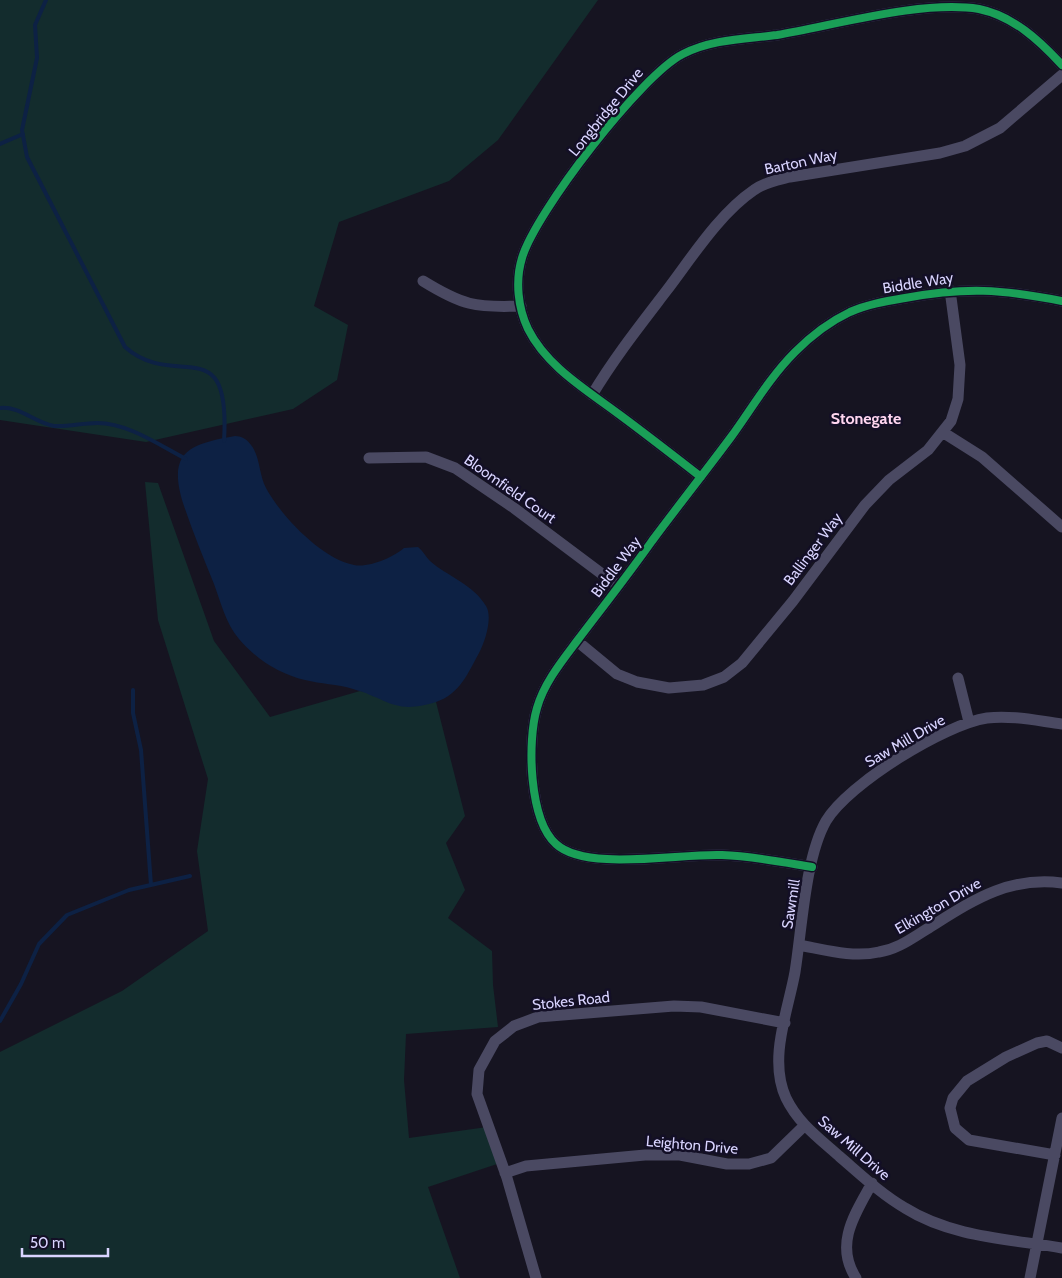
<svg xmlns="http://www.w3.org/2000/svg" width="1062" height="1278" viewBox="0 0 1062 1278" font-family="Cabin,sans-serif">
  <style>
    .green { fill: #132c2d }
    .water { fill: #0d2144 }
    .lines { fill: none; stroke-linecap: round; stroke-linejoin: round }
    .stream { stroke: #0d2144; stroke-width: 4 }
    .minor { stroke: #4a4962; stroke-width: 11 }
    .cycleway-casing { stroke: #130f26; stroke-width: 11 }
    .cycleway { stroke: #1a9f57; stroke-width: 8 }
    .labels { text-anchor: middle; stroke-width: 5; stroke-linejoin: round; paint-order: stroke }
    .street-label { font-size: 15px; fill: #d9d4ff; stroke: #130f26 }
    .neighbourhood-label { font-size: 16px; font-weight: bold; fill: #ffd6f0; stroke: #130f26 }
  </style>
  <rect width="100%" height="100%" fill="#161421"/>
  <path class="green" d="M0 0H598L498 140 449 181 339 222 314 306 348 325 337 380 293 409 146 442 0 420Z
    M145 482 158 483 214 641 270 717 360 691 436 702 465 816 446 843 465 890 448 918 492 951 493 985 498 1027 406 1034 404 1080 409 1138 487 1127 500 1163 428 1187 460 1278H0V1052L122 991 208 931 197 851 208 779 158 620Z"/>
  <path class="water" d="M235 436C241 436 247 439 251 445 260 456 259 475 266 488 281 516 322 559 354 565 369 568 394 557 404 548L418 547C423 551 426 557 430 561 447 576 474 585 486 606 493 617 485 642 479 653 468 673 460 694 436 702 394 715 389 699 353 689 337 684 321 684 305 680 279 674 256 659 239 639 226 624 221 603 214 584 203 557 192 530 183 503 167 451 190 444 235 436Z"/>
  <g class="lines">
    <path class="stream" d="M46 0 35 25 37 58 22 130 27 157 125 347C176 392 231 327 224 441
      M0 144 23 134
      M0 408C20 406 35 423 54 426 68 427 83 423 97 423 128 423 159 445 186 459
      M133 690V713L141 750 151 885
      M0 1021 21 984 39 944 67 915 129 890 190 876"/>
    <path class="minor" d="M423 281C462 305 475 308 521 306
      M592 395C614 358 641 324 667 290 692 257 720 213 754 190 765 182 778 180 790 177L940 153 965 146 1000 128 1062 75
      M944 433 982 457 1062 527
      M369 458 426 457 455 468 514 508 618 586
      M701 477C674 456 647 435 620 415 587 390 547 367 528 329 518 308 515 281 522 258 535 213 641 75 683 54 712 39 746 39 777 35 836 25 921 0 979 9 1013 16 1039 40 1062 65
      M577 641 617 674 637 682 669 688 703 685 724 677 742 663 793 601 865 505 889 480 928 450 951 421 958 399 960 365 950 290
      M958 678 969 722
      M1062 724C1038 721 1012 715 987 718 945 724 848 784 826 821 805 858 802 929 795 972 788 1011 768 1059 786 1098 798 1123 819 1138 839 1156 860 1174 881 1194 905 1208 951 1237 1009 1239 1062 1248
      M812 867C782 862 752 856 722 855 680 853 586 872 556 844 529 820 527 741 537 708 544 683 562 661 577 641 602 608 628 575 652 541 678 506 705 472 731 437 752 408 770 377 795 352 811 336 831 321 850 312 868 304 887 301 905 298 965 287 1002 289 1062 301
      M799 945C826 950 853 958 879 952 898 949 912 938 927 929 972 901 1007 876 1062 883
      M1055 1155 969 1140 955 1128 950 1108 953 1098 967 1081 1006 1057 1037 1043 1047 1041 1062 1048
      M505 1173 526 1166 645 1155H680L727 1164H749L771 1158 805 1125
      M536 1278 507 1178 477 1094 479 1070 495 1041 514 1026 538 1017 674 1006 701 1007 785 1023
      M856 1278C834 1244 855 1214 872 1183
      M1030 1278 1062 1118"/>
    <g class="cycleway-casing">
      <path id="cycleway" d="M701 477C674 456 647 435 620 415 587 390 547 367 528 329 518 308 515 281 522 258 535 213 641 75 683 54 712 39 746 39 777 35 836 25 921 0 979 9 1013 16 1039 40 1062 65
        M812 867C782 862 752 856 722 855 680 853 586 872 556 844 529 820 527 741 537 708 544 683 562 661 577 641 602 608 628 575 652 541 678 506 705 472 731 437 752 408 770 377 795 352 811 336 831 321 850 312 868 304 887 301 905 298 965 287 1002 289 1062 301"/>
    </g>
    <use href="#cycleway" class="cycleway"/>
  </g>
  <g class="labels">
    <g class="street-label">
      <text transform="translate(606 112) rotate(-51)" y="5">Longbridge Drive</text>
      <text transform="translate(801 162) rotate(-12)" y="5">Barton Way</text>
      <text transform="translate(918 283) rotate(-9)" y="5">Biddle Way</text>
      <text transform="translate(510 489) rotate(35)" y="5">Bloomfield Court</text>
      <text transform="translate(813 549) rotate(-53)" y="5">Ballinger Way</text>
      <text transform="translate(616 567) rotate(-53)" y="5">Biddle Way</text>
      <text transform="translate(905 741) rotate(-30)" y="5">Saw Mill Drive</text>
      <text transform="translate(791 904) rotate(-81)" y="5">Sawmill</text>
      <text transform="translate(938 906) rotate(-30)" y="5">Elkington Drive</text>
      <text transform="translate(571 1001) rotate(-6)" y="5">Stokes Road</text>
      <text transform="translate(692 1145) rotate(5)" y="5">Leighton Drive</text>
      <text transform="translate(854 1148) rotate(41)" y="5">Saw Mill Drive</text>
    </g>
    <g class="neighbourhood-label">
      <text x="866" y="424">Stonegate</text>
    </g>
  </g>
  <path d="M22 1248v8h86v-8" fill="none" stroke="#d9d4ff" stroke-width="2.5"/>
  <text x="30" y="1248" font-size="15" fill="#d9d4ff" stroke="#130f26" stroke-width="4" paint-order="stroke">50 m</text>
</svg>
